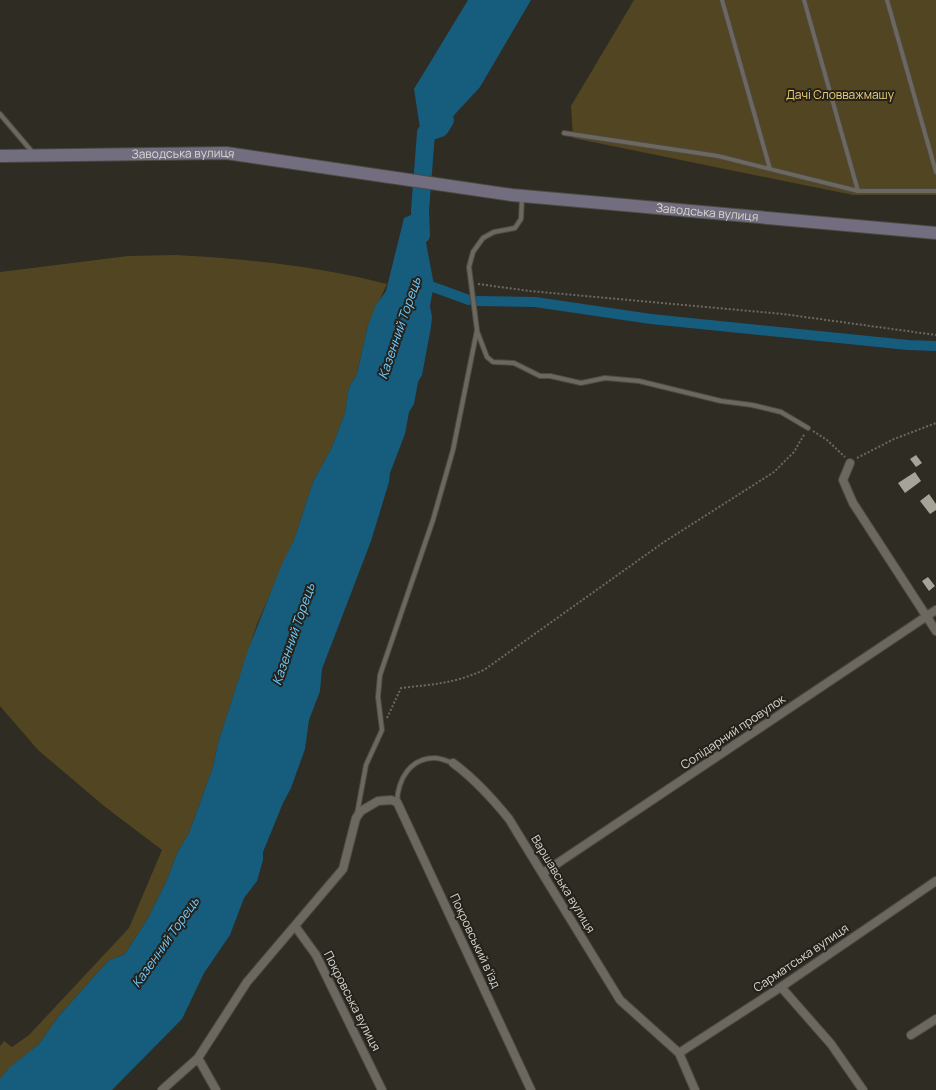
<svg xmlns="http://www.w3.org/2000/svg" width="936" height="1090" viewBox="0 0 936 1090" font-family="Manrope,sans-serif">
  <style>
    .green { fill: #524521 }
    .water { fill: #155c7d }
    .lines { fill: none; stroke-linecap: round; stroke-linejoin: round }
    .canal { stroke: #155c7d; stroke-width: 10 }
    .river { stroke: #155c7d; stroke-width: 18 }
    .building { fill: #a6a399 }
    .lane-casing { stroke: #4d4a44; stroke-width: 6 }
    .street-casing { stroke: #4d4a44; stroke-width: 10 }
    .secondary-casing { stroke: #4d4a44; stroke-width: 14 }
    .path { stroke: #6c6962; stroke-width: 2; stroke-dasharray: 2 2; stroke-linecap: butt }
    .lane { stroke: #6c685f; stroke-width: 4 }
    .street { stroke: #6c685f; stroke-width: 8 }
    .secondary { stroke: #726e7f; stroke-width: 12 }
    .labels { text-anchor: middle; stroke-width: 4; stroke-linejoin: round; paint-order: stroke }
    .park-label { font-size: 12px; fill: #edcc73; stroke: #25221b }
    .street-label { font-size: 12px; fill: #d8d6d1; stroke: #25221b }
    .water-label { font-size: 13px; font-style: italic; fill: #6eccff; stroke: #25221b }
  </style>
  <rect width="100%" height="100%" fill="#2f2c24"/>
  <path class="green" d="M634 0H936V195H853L573 138 571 106Z
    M176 255C248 259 318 266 387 284L368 325 357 374 349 387 345 413 332 447 313 482 294 540 257 624 218 743 213 767 189 833 177 853 167 880 148 918 125 954 108 961 58 1017 39 1044 11 1067 0 1079V1046L4 1041 12 1047 29 1035 129 928 162 850 104 806 38 750 0 706V272L128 256Z"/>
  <path class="water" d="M468 0H531L480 87 433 138 420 128 414 89Z
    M420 211 434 285 430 306 432 317 431 327 422 375 418 382 414 404 409 412 405 434 390 473 389 482 371 541 322 669 320 691 309 720 305 749 291 788 283 803 263 852V860L257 881 244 898 230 935 204 973 182 1019 112 1090H0V1079L10 1067 39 1044 58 1017 108 961 125 954 148 918 167 880 177 853 189 833 213 767 218 743 248 650 282 564 294 540 313 482 332 447 345 413 349 387 357 374 368 325 376 305 386 291 404 218Z"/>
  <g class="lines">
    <path class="canal" d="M422 283 469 300
      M478 301 535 302 651 319 908 345 936 346"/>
    <path class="river" d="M421 235 420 211 426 133 440 128 445 120"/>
  </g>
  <path class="building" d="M916 455 922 463 916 467 910 459Z
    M915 472 921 481 905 493 898 483Z
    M929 494 936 504V510L930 514 920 501Z
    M928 577 935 586 929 591 922 581Z"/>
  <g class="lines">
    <g class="lane-casing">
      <path id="lane" d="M722 0 770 169
        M804 0 858 191
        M887 0 936 172
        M0 114 34 154
        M564 133 718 156 858 191H936
        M477 331 487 357 493 362 514 363 540 376H550L581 383 605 378 639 381 721 401 752 405 781 412 808 428
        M397 802C398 779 410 758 435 758 440 758 447 761 453 763
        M357 814 366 765 382 730 378 697 380 675 433 520 453 450 477 330 469 267 473 252 483 238 494 232 515 228 521 219 522 197"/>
    </g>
    <g class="street-casing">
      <path id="street" d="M850 463 843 480 853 503 936 631
        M453 763C475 779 492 798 509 819L620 1000 679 1053 695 1090
        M543 873 936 610
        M295 926 316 955 382 1090
        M781 987 831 1044 863 1090
        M911 1035 936 1019
        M679 1053 781 987 936 881
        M198 1058 216 1090
        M162 1090 198 1058 247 982 343 869 356 818 361 811 378 801 391 800 397 802 531 1090"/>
    </g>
    <g class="secondary-casing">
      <g id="secondary">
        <path id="s1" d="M0 156 226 153 512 195 936 233"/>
      </g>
    </g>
    <path class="path" d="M478 284 530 291 783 314 936 335
      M813 431 827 440 845 457
      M857 458 894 439 936 423
      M387 718 401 688C435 684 452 684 484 670L664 542 774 472 794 452 805 433"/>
    <use href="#lane" class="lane"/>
    <use href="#street" class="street"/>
    <use href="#secondary" class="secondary"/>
  </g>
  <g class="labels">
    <g class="park-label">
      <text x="840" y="99">Дачі Словважмашу</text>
    </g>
    <g class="street-label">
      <text dy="4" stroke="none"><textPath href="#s1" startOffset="183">Заводська вулиця</textPath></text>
      <text dy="4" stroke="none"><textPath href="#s1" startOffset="711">Заводська вулиця</textPath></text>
      <text transform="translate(733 732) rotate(-34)" y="4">Солідарний провулок</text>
      <text transform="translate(563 884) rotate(59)" y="4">Варшавська вулиця</text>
      <text transform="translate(475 941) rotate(65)" y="4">Покровський в'їзд</text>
      <text transform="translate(801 958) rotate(-34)" y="4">Сарматська вулиця</text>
      <text transform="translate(352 1001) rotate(63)" y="4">Покровська вулиця</text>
    </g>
    <g class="water-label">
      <text transform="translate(399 328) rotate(-71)" y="5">Казенний Торець</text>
      <text transform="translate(293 634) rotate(-71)" y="5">Казенний Торець</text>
      <text transform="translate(165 942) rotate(-55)" y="5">Казенний Торець</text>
    </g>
  </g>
</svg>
